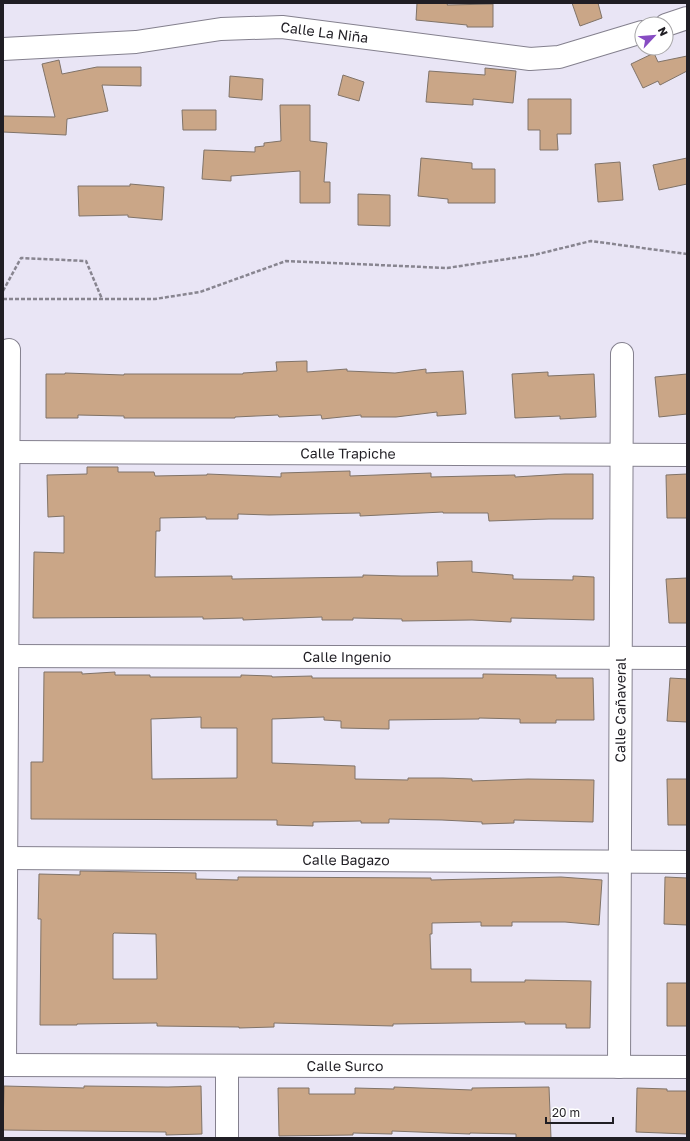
<svg xmlns="http://www.w3.org/2000/svg" width="690" height="1141" viewBox="0 0 690 1141" font-family="'Golos Text',sans-serif">
  <style>
    .building { fill: #caa687; stroke: #807368; fill-rule: evenodd }
    .lines { fill: none; stroke-linecap: round; stroke-linejoin: round }
    .minor-casing { stroke: #84808e; stroke-width: 24 }
    .path { stroke: #888590; stroke-width: 2.5; stroke-dasharray: 4 2; stroke-linecap: butt }
    .minor { stroke: #fff; stroke-width: 22 }
    .labels { text-anchor: middle; stroke-width: 3; stroke-linejoin: round; paint-order: stroke }
    .street-label { font-size: 14px; fill: #201e24; stroke: #fff }
  </style>
  <rect width="100%" height="100%" fill="#e9e5f5"/>
  <path class="building" d="M417 3H448L447 5 493 4V27H467V25L416 20Z
    M572 3H598L602 18 580 26Z
    M654 53 658 62 687 56V71L660 85 658 81 643 88 631 64Z
    M59 60 62 74 97 67H141V86L102 85 108 111 67 119 66 135 3 132V116L55 117 42 64Z
    M485 68 516 71 513 103 473 99V105L426 102 429 71 485 75Z
    M343 75 364 82 359 101 338 95Z
    M230 76 263 79 262 100 229 97Z
    M528 99H571V134H557L558 150H540V130H528Z
    M280 105H310V141L327 143 324 182H330V203H300V171L231 176V181L202 179 204 150 255 152V147L264 146V143L281 141Z
    M182 110H216V130H183Z
    M421 158 472 163V169H495V203H448V199L418 196Z
    M687 158V184L659 190 653 165Z
    M620 162 623 200 598 202 595 164Z
    M130 184 164 187 162 220 128 217V215L79 216 78 186H130Z
    M358 194 390 195V226L358 225Z
    M307 361V372L347 369V371L395 373 426 369V373L463 371 466 414 437 416V412L396 417H361V415L322 419 321 415 279 417 278 415 235 417V418H124V416L78 415V418H46V374H65V373L124 375V374H243V373L277 371 276 362Z
    M548 372V376L594 374 596 417 560 419V416L515 418 512 374Z
    M687 374V414L659 417 655 377Z
    M87 467H118V472H154L155 476 207 475V474L281 477V473L350 471V476L431 473V477L515 475V477L565 474H593V519H549L489 521 488 513H443V512L360 516V513L269 515 238 514V519H206V517L160 518V531H156L155 577 232 576V579L363 577V575L401 576H438L437 562 472 561V572L513 575V579L573 580V576L594 577V620L511 618V622L472 620 402 621V619L353 618V620H322V617L243 620V618L203 619V617L33 618 34 552 64 553V516L48 517 47 475 87 474Z
    M687 474V518H667L666 475Z
    M687 578V623H669L666 579Z
    M44 672H82V674L115 672V675H150V677H241V675L272 676V677L312 676V678H483V674L556 675V678H593L594 720H556V723H520V719L479 718V719L389 720V729L341 728V721L324 720V717L272 719V763L355 766V779L408 780V778H443L472 779V781L528 779 594 780 593 822 514 820V823L482 824V822L442 820 389 819V823H361V821L313 822V826L277 825V820L31 819V762H43ZM201 717V728H237V778L152 779 151 719Z
    M670 678 687 679V722L667 721Z
    M667 779H687V825H668Z
    M80 871 196 873V879L238 880V877L431 878V880L561 877 602 880 599 925 565 922H512V926H481V922L432 923V934H430L431 969H471V982H525V980L591 981 590 1028H566V1024H525V1022L393 1024V1026L274 1023V1027L239 1028V1027L157 1026V1023L77 1024V1025H40L41 919H38L39 874 80 875ZM114 933 156 934 157 979H113V934Z
    M665 877 687 878V925L664 924Z
    M667 983H687V1026H667Z
    M4 1086 84 1088V1086L168 1087 201 1086 202 1134 166 1135V1132L3 1130Z
    M394 1087 472 1090V1088L549 1087 551 1138H516V1134L470 1133V1134L392 1131V1134L353 1133V1135L279 1136 278 1088H309V1094H355V1088L394 1089Z
    M637 1088 667 1089V1091H687V1134L636 1132Z"/>
  <g class="lines">
    <g class="minor-casing">
      <g id="minor">
        <path d="M666 25 687 18"/>
        <path id="s1" d="M3 49 136 42 221 29 282 27 530 59 559 57 642 32"/>
        <path id="s2" d="M8 452 687 455"/>
        <path id="s3" d="M6 656 687 658"/>
        <path id="s4" d="M5 858 687 862"/>
        <path id="s5" d="M3 1065 687 1067"/>
        <path d="M5 1065 9 350"/>
        <path d="M227 1066V1138"/>
        <path id="s6" d="M619 1067 622 354"/>
      </g>
    </g>
    <path class="path" d="M3 291 21 258 86 261 102 299
      M3 299H155L200 292 286 261 447 268 534 255 591 241 687 254"/>
    <use href="#minor" class="minor"/>
  </g>
  <g class="labels">
    <g class="street-label">
      <text dy="5" stroke="none"><textPath href="#s1" startOffset="323">Calle La Niña</textPath></text>
      <text dy="5" stroke="none"><textPath href="#s2" startOffset="340">Calle Trapiche</textPath></text>
      <text dy="5" stroke="none"><textPath href="#s3" startOffset="341">Calle Ingenio</textPath></text>
      <text dy="5" stroke="none"><textPath href="#s6" startOffset="357">Calle Cañaveral</textPath></text>
      <text dy="5" stroke="none"><textPath href="#s4" startOffset="341">Calle Bagazo</textPath></text>
      <text dy="5" stroke="none"><textPath href="#s5" startOffset="342">Calle Surco</textPath></text>
    </g>
  </g>
  <rect width="690" height="1141" fill="none" stroke="#201e24" stroke-width="8"/>
  <g transform="translate(654 36) rotate(64)"><circle r="19" fill="#ffffff" stroke="#a6a5a7"/>
  <path d="M0-3L7 15L0 10L-7 15Z" fill="#874cc3"/>
  <text y="-6" font-size="11" font-weight="bold" text-anchor="middle" fill="#201e24">N</text>
  </g>
  <path d="M546 1117v6h67v-6" fill="none" stroke="#201e24" stroke-width="2"/>
  <text x="552" y="1117" font-size="12" fill="#201e24" stroke="#ffffff" stroke-width="3" paint-order="stroke">20 m</text>
</svg>
